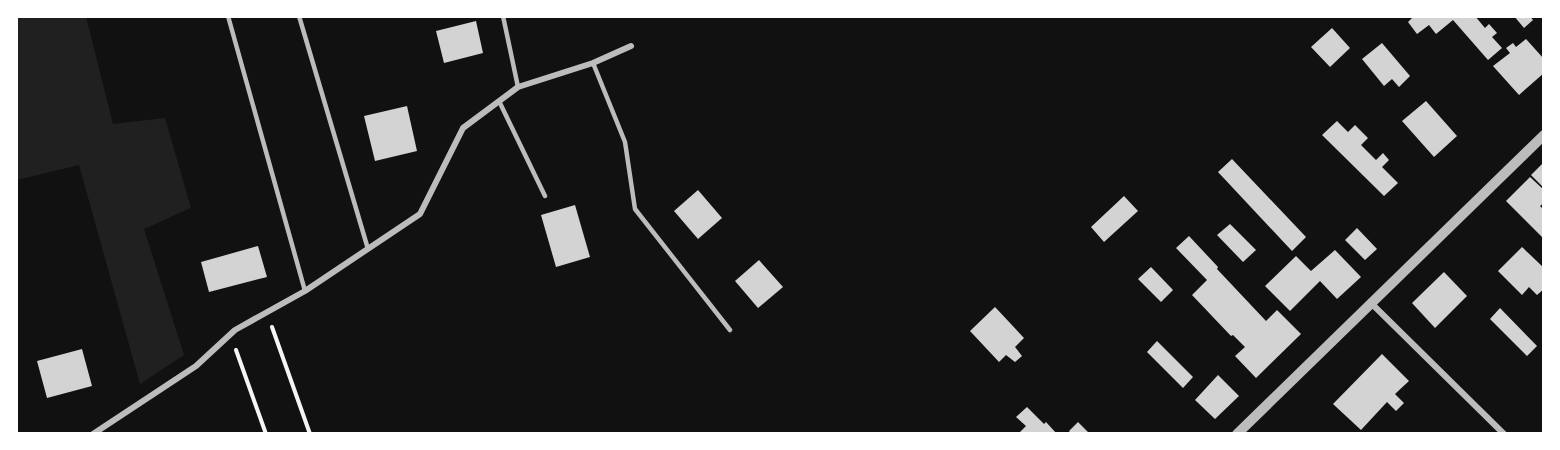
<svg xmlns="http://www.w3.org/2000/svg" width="1560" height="450" viewBox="0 0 1560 450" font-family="Signika,sans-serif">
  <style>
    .green { fill: #202020 }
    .building { fill: #d3d3d3 }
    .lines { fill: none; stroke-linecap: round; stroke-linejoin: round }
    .path { stroke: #f5f5f5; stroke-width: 4 }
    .service { stroke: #bcbcbc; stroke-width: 4.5 }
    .minor { stroke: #bcbcbc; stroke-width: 6 }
    .tertiary { stroke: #bcbcbc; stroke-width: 10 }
  </style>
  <rect width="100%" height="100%" fill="#111"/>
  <path class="green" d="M16 17H86L113 124 165 118 191 208 144 229 184 355 140 384 79 165 17 180Z"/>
  <path class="building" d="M1414 16H1475L1485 28 1489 24 1497 33 1492 37 1502 48 1488 60 1453 20 1436 34 1429 25 1417 34 1408 22Z
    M1514 16H1530L1533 20 1524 28Z
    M476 21 483 53 444 63 436 31Z
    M1332 28 1350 48 1330 67 1311 47Z
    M1526 39 1544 59V73L1519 95 1493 66 1510 53 1506 48 1513 43 1516 47Z
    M1382 43 1410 76 1399 87 1392 79 1384 86 1362 59Z
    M1426 101 1457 136 1434 157 1402 121Z
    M407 106 417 151 375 161 364 116Z
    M1337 121 1348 132 1355 125 1368 138 1361 145 1376 160 1383 153 1389 160 1382 167 1398 183 1384 196 1322 135Z
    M1232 159 1306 237 1292 251 1218 172Z
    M1544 162V188L1531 175Z
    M1530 177 1544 190V203L1540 206 1544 210V239L1506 201Z
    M698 190 722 218 698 239 674 211Z
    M1124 196 1138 211 1104 242 1091 227Z
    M575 205 590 257 556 267 541 215Z
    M1230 224 1256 250 1243 262 1217 235Z
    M1357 228 1377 249 1365 260 1345 240Z
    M1189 236 1218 267 1217 269 1266 321 1277 310 1301 334 1256 378 1235 356 1245 347 1233 335 1231 336 1192 295 1207 280 1176 248Z
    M258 246 267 277 209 292 201 262Z
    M1522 247 1544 268V289L1537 295 1529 287 1522 295 1498 271Z
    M1335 250 1361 277 1337 299 1320 281 1290 311 1265 286 1296 256 1311 271Z
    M759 260 783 287 758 308 735 281Z
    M1151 267 1173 290 1161 302 1138 279Z
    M1444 272 1467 296 1435 328 1412 303Z
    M995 307 1024 338 1015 347 1022 356 1015 362 1006 355 999 362 970 331Z
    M1500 308 1537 346 1527 356 1490 319Z
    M1157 341 1193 377 1183 388 1147 352Z
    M82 349 92 386 47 398 37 361Z
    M1382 354 1409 381 1395 394 1404 403 1396 411 1387 402 1361 430 1333 404Z
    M1218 375 1239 396 1215 419 1195 400Z
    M1027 407 1044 424 1046 422 1057 434H1018L1026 426 1016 417Z
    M1078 422 1090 434H1071L1069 431Z"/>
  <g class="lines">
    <path class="path" d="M272 327 310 434
      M236 350 266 434"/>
    <path class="service" d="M228 16 305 291
      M299 16 368 249
      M503 16 518 87
      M593 63 625 142 635 209 730 330
      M499 101 545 196"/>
    <path class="minor" d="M1371 303 1504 434
      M93 434 196 366 235 330 305 291 420 214 463 128 518 87 593 63 631 46"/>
    <path class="tertiary" d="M1237 434 1544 135"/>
  </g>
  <rect width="1560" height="450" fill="none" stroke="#ffffff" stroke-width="36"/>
</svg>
